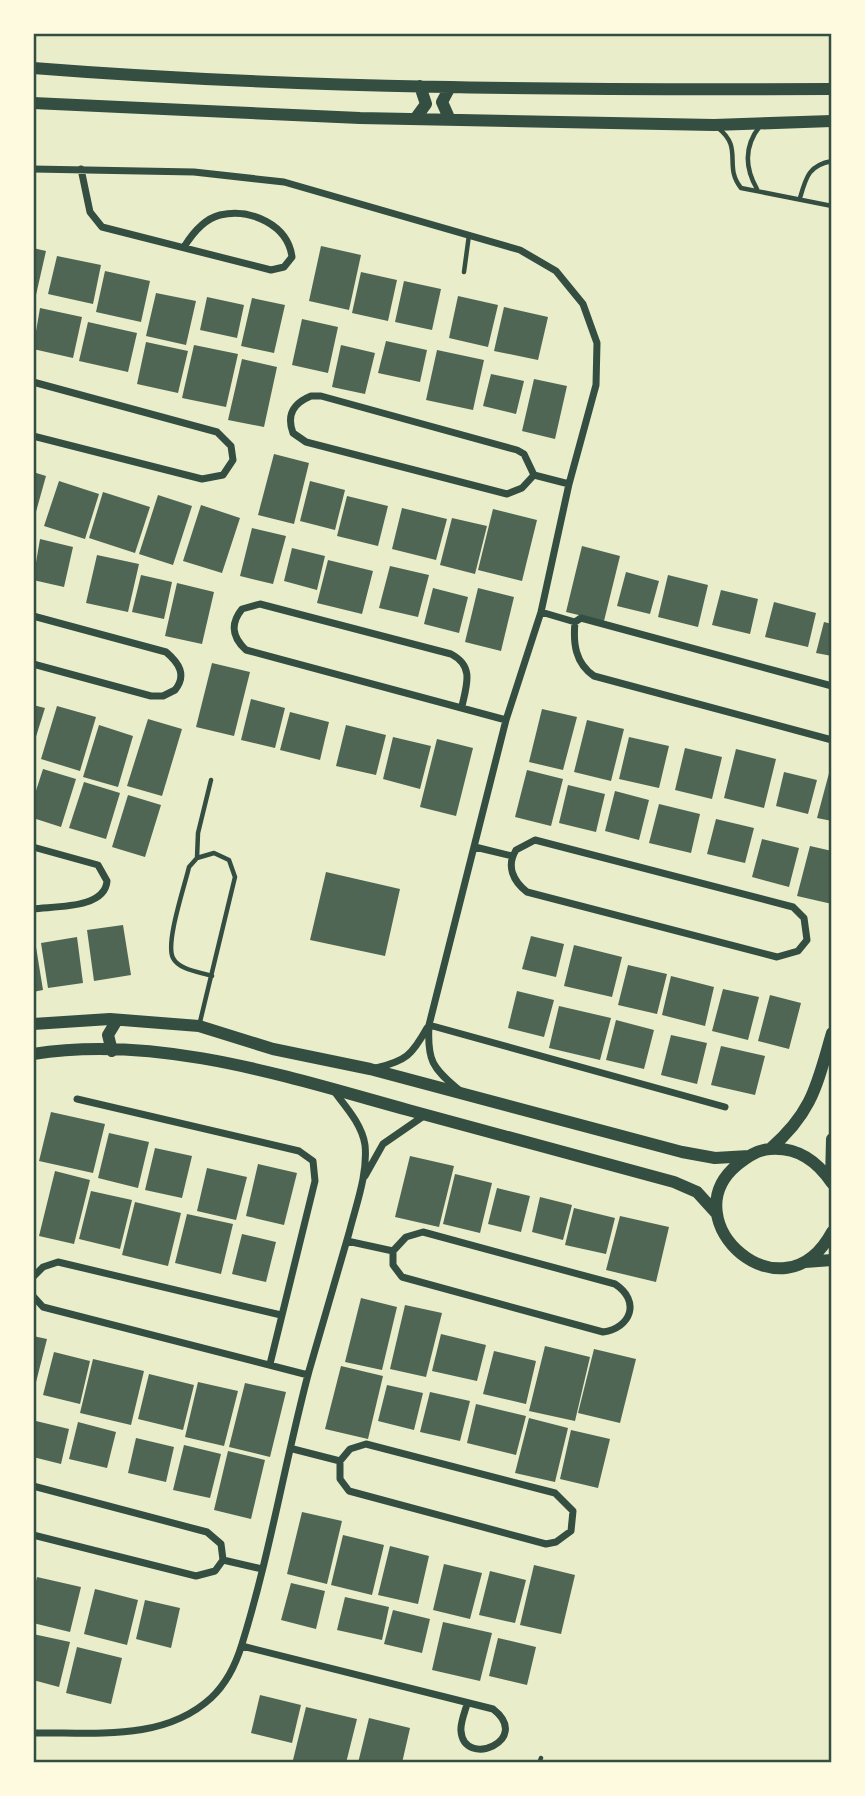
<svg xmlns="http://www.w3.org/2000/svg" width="865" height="1796" viewBox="0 0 865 1796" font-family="'IBM Plex Sans',sans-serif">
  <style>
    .building { fill: #4f6655 }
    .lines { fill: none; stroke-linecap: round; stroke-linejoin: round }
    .service { stroke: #344e41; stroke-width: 4.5 }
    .minor { stroke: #344e41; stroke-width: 7 }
    .tertiary { stroke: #344e41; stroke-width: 12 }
    .neatline { fill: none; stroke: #344e41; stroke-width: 2.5 }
  </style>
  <rect width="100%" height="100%" fill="#e9edc9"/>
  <path class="building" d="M321 246 361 255 349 310 309 301Z
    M33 248 46 251 36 295H33Z
    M57 256 101 265 93 304 48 294Z
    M105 271 150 281 141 322 96 312Z
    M361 272 397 280 388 321 352 313Z
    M404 281 441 289 432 330 395 322Z
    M156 293 196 301 186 345 146 336Z
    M458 296 498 305 488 347 449 338Z
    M207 297 244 305 237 338 200 330Z
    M252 298 285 305 274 353 241 346Z
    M504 307 548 317 538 360 494 351Z
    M40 308 82 317 73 358 33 349Z
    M302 319 338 327 328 373 292 365Z
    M88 322 137 333 128 372 79 361Z
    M386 341 427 350 420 382 378 373Z
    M146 342 188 351 178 393 137 384Z
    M194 345 238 354 226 407 182 398Z
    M341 345 375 353 365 394 332 387Z
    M437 350 484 360 473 410 426 400Z
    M242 359 277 367 264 427 228 420Z
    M491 374 524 381 516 414 483 406Z
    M534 379 567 386 555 439 522 431Z
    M274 454 309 463 294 524 258 515Z
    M33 472 46 476 34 519H33Z
    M59 481 99 494 85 539 44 526Z
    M310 481 345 490 335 530 300 521Z
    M103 492 150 507 135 553 89 538Z
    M158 495 192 506 173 565 139 554Z
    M347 496 388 506 378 546 337 536Z
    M201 505 240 518 222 573 183 561Z
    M402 508 447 519 436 560 392 549Z
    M493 509 537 520 522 581 478 570Z
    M452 518 487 526 475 574 440 565Z
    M252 528 286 536 273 584 240 576Z
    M40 539 73 547 64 587 33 580Z
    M582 546 620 556 604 621 566 612Z
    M292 548 325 556 317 590 284 581Z
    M97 555 139 564 128 612 86 603Z
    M328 560 373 571 362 614 317 603Z
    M390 566 429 575 418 617 379 608Z
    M626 572 659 581 650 614 617 606Z
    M141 575 172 582 164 619 132 612Z
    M668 575 708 585 698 627 658 617Z
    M177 583 214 592 202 644 165 636Z
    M433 588 468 597 459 633 424 624Z
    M478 588 514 597 501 651 465 642Z
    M721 590 758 599 750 634 712 625Z
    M774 602 816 613 808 647 765 637Z
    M824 622 832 624V656L816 653Z
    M212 663 250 672 234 736 196 727Z
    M251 699 285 708 275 748 241 740Z
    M33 705 45 708 34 743H33Z
    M57 706 96 717 80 771 41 759Z
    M542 709 577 717 563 770 529 762Z
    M290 712 329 722 320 760 280 750Z
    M148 719 182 729 162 796 127 786Z
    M587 720 624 729 611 781 574 772Z
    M99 725 133 736 118 787 83 777Z
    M346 725 386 735 376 775 336 766Z
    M393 737 431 746 420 789 383 779Z
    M629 737 669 746 659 788 619 779Z
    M437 739 473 748 456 816 420 807Z
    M685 748 722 757 712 799 675 790Z
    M736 749 776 759 764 808 724 798Z
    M832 762V821L817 818Z
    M43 769 76 779 61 827 33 818V800Z
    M527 770 563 779 551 826 515 817Z
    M784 772 817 780 808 814 776 806Z
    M84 782 120 793 106 839 69 828Z
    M568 785 605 794 596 832 559 823Z
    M615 791 649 800 639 840 605 831Z
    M128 795 161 805 145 857 112 847Z
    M659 804 700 814 691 853 649 843Z
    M716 819 754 828 745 863 707 854Z
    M762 839 799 848 789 887 752 877Z
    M810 846 832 851V904L797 896Z
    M326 872 400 889 385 956 310 940Z
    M123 925 131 975 94 981 87 930Z
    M531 936 564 944 556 977 522 969Z
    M77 937 83 983 48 988 41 943Z
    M574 945 622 957 612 997 564 986Z
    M33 947H36L43 990 33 992Z
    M628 965 667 974 657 1014 618 1005Z
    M671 976 714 987 705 1026 662 1015Z
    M723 989 759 997 748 1040 712 1031Z
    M517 991 554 1000 544 1037 508 1028Z
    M770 995 801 1003 789 1049 758 1041Z
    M559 1006 611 1018 600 1060 549 1048Z
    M616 1020 654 1030 644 1069 606 1060Z
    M671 1035 707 1043 697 1084 661 1075Z
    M721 1046 765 1056 755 1095 711 1085Z
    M51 1112 105 1124 93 1173 39 1161Z
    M109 1133 149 1142 138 1188 98 1178Z
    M155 1148 192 1156 182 1198 145 1190Z
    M410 1156 454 1166 439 1227 395 1217Z
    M258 1164 297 1173 284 1225 246 1216Z
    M207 1168 247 1177 236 1220 197 1211Z
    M55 1171 90 1180 74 1244 39 1236Z
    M455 1174 492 1183 480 1233 443 1224Z
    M497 1188 530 1196 521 1232 488 1224Z
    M91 1191 132 1200 120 1249 79 1239Z
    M540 1197 572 1205 563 1240 532 1232Z
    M135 1202 181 1213 168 1266 122 1255Z
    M574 1208 615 1218 606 1254 565 1245Z
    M187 1214 233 1224 221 1274 175 1263Z
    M620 1216 669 1227 656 1282 606 1270Z
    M242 1234 276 1242 266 1282 232 1274Z
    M361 1298 397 1307 382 1370 345 1362Z
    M405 1305 442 1313 426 1377 390 1369Z
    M441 1334 486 1345 477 1381 432 1371Z
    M33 1336 47 1339 34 1390H33Z
    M545 1346 590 1357 575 1421 529 1411Z
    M594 1349 636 1359 620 1423 578 1413Z
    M494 1351 536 1361 526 1404 483 1394Z
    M54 1352 90 1361 80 1404 43 1395Z
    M93 1359 144 1371 131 1425 80 1413Z
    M341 1366 383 1376 368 1439 325 1429Z
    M149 1374 194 1385 183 1430 138 1419Z
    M198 1382 238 1391 224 1446 185 1437Z
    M245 1383 286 1392 270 1457 229 1447Z
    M387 1385 423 1393 414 1430 378 1421Z
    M430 1392 470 1401 460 1441 420 1432Z
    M476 1404 526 1416 516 1455 467 1443Z
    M529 1418 568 1428 555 1482 515 1473Z
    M36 1421 69 1429 61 1464 33 1457Z
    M78 1422 116 1432 107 1468 69 1459Z
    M571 1430 610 1439 598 1488 560 1479Z
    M136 1438 174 1447 166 1482 128 1473Z
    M184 1445 221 1454 210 1498 173 1490Z
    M228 1451 265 1460 251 1519 214 1510Z
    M302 1512 342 1521 327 1584 287 1574Z
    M343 1535 384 1545 372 1595 331 1585Z
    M390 1546 429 1556 418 1604 378 1595Z
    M444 1564 482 1573 470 1619 433 1610Z
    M534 1565 575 1575 561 1634 520 1625Z
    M490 1571 526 1580 515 1623 479 1615Z
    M37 1577 81 1587 70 1632 33 1623V1594Z
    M291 1583 325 1591 316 1629 281 1620Z
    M95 1589 138 1600 127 1645 84 1634Z
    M345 1597 389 1607 382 1640 337 1630Z
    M145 1600 180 1608 171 1648 136 1639Z
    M393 1610 430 1619 422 1653 384 1644Z
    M443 1622 492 1633 480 1681 432 1670Z
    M33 1634 70 1642 59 1687 33 1680Z
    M498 1638 536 1647 527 1685 489 1676Z
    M77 1647 122 1658 111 1704 66 1693Z
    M260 1695 301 1705 292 1743 251 1733Z
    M306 1707 357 1719 346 1763 293 1760Z
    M369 1718 410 1728 402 1763H358Z"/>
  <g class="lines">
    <path class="service" d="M718 128C744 148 723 166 741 188L832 206
      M757 189C745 168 744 146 760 126
      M800 198C806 177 809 165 832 161
      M464 272 469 235
      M197 858 198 833 211 780
      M199 1026 235 877 229 860 214 853 197 858 189 867C185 885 165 943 173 958 179 970 200 972 212 976
      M539 1763 541 1758"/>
    <path class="minor" d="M33 169 194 172 284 182 520 250 556 271 583 304 597 343 596 385 569 484 541 612 506 720 429 1025C427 1060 432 1068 459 1090
      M81 169 90 212 102 227 271 270 284 267 292 257C288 225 251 208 220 215 204 219 192 234 184 247
      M33 382 217 432 231 446 233 460 223 475 202 479 33 436
      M311 396H321L517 450 524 454 534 475 522 488 507 494 306 442 293 433C286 414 294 403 311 396Z
      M534 475 569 484
      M541 612 575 622 581 618 832 686
      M33 616 166 652C179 663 187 675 175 690L163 696H151L33 664
      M575 622C573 643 575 663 594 676L832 740
      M462 706C467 684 474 666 451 654L260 604 242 609C230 624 232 637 246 650L506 720
      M535 840 793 907 804 918 807 940 798 951 777 957 527 892C513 881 506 866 516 850Z
      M33 847 98 865 107 881C105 909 55 906 33 909
      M475 847 512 856
      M429 1025 725 1107
      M376 1068C406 1061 412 1055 427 1028
      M77 1099 299 1151 313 1161 315 1181 270 1364
      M365 1176 383 1144 425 1115
      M423 1232 615 1284C641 1301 631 1328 603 1332L402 1277 393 1265V1251L406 1237Z
      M347 1241 393 1251
      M33 1277 43 1267 58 1262 281 1315
      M33 1296 43 1307 308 1375
      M366 1444 555 1493 573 1511 571 1531 556 1542 546 1544 349 1491 340 1479V1461L350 1449Z
      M293 1449 340 1461
      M33 1486 207 1532 221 1544 223 1560 215 1571 196 1576 33 1535
      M223 1560 262 1569
      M242 1646 493 1709C533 1740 464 1769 461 1731 460 1723 465 1712 467 1704
      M33 1733C93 1732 163 1742 211 1698 226 1684 236 1664 242 1644 270 1554 285 1461 309 1371 322 1325 336 1279 349 1233 356 1205 368 1174 365 1145 362 1124 345 1106 333 1090"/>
    <path class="tertiary" d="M33 68C299 89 565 90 832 89
      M33 103 360 118 714 125 832 121
      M415 119 426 104 420 86
      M450 120 442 102 450 87
      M33 1024 110 1019 199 1026 273 1049 370 1069 682 1152 715 1158 749 1156
      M112 1051 108 1035 117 1020
      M33 1054C159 1034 288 1077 408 1110 496 1134 585 1158 674 1182L697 1192 717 1214
      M770 1149C813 1112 817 1084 832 1033
      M831 1181 832 1139
      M832 1183C817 1161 798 1147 770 1149 757 1150 747 1157 737 1165 670 1221 783 1323 832 1232
      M805 1262 832 1260"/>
  </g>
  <rect width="865" height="1796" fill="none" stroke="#fefae0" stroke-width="70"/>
  <rect x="35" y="35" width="795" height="1726" class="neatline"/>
</svg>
